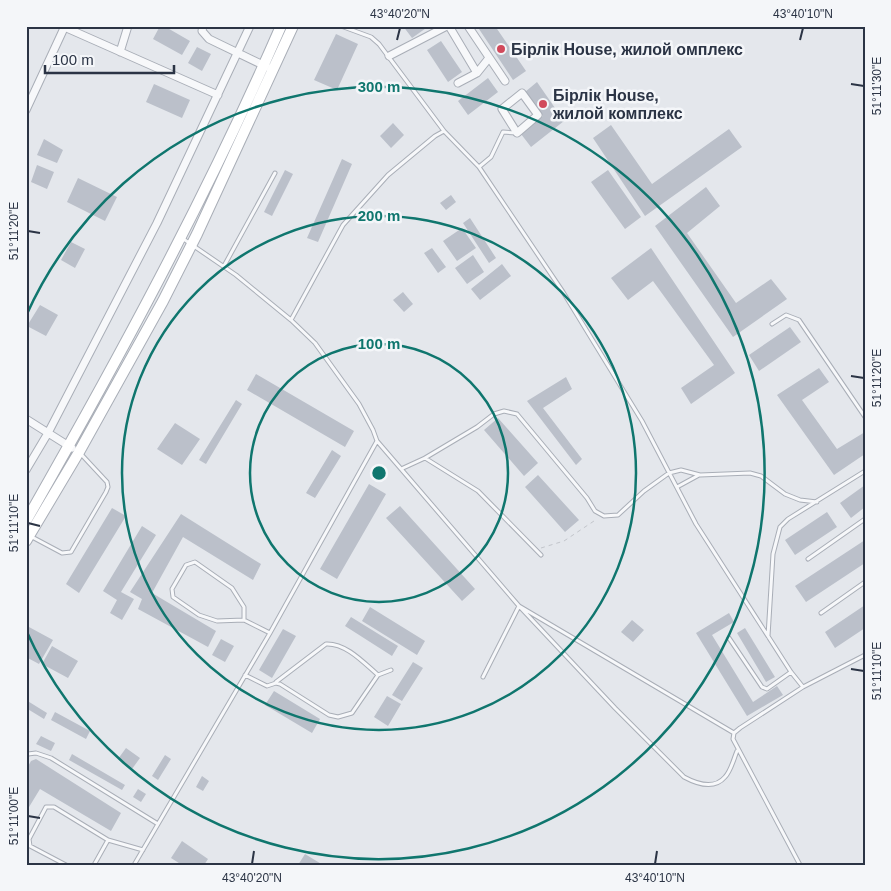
<svg xmlns="http://www.w3.org/2000/svg" width="891" height="891" viewBox="0 0 891 891" font-family="Helvetica,sans-serif">
  <style>
    .building { fill: #bbc0ca }
    .lines { fill: none; stroke-linecap: round; stroke-linejoin: round }
    .service-casing { stroke: #a9aeb7; stroke-width: 5 }
    .minor-casing { stroke: #a9aeb7; stroke-width: 9 }
    .secondary-casing { stroke: #a9aeb7; stroke-width: 12 }
    .path { stroke: #c2c5cb; stroke-width: 1; stroke-dasharray: 4 4; stroke-linecap: butt }
    .service { stroke: #f7f8fa; stroke-width: 3 }
    .minor { stroke: #f7f8fa; stroke-width: 7 }
    .secondary { stroke: #fff; stroke-width: 10 }
    .ticks { fill: none; stroke: #2b3445; stroke-width: 2 }
    .ring { fill: none; stroke: #0f766e; stroke-width: 2.5 }
    .poi-dot { fill: #d1495b; stroke: #f4f6f9; stroke-width: 2 }
    .labels { text-anchor: middle; stroke-width: 5; stroke-linejoin: round; paint-order: stroke }
    .poi-label { font-size: 16px; font-weight: bold; fill: #2b3445; stroke: #f4f6f9; text-anchor: start }
    .centre { fill: #0f766e; stroke: #f4f6f9; stroke-width: 2.5 }
    .ring-label { font-size: 15px; text-anchor: middle; font-weight: bold; fill: #0f766e; stroke: #f4f6f9; stroke-width: 5; stroke-linejoin: round; paint-order: stroke }
    .neatline { fill: none; stroke: #2b3445; stroke-width: 2 }
    .ticks-label { font-size: 12px; text-anchor: middle; fill: #2b3445 }
  </style>
  <rect width="100%" height="100%" fill="#e4e7ec"/>
  <path class="building" d="M160 26H164L190 41 182 55 153 39Z
    M403 26H429L412 38Z
    M477 26H495L526 71 513 80Z
    M336 34 358 44 337 90 314 80Z
    M441 41 462 72 448 82 427 50Z
    M197 47 211 54 202 71 188 63Z
    M488 78 498 92 468 115 458 101Z
    M537 82 564 121 531 147 521 134 543 116 525 92Z
    M154 84 190 100 182 118 146 102Z
    M393 123 404 135 391 148 380 136Z
    M611 125 652 184 729 129 742 147 645 216 593 138Z
    M44 139 63 150 57 163 37 155Z
    M342 159 352 164 318 242 307 238Z
    M37 165 54 172 47 189 31 182Z
    M285 170 293 174 272 216 264 212Z
    M608 170 641 217 625 229 591 182Z
    M78 178 117 197 105 221 67 202Z
    M706 187 720 206 687 233 736 303 771 279 787 299 733 337 655 226Z
    M451 195 456 202 446 210 440 203Z
    M470 218 496 258 489 263 463 223Z
    M462 228 476 248 457 261 443 241Z
    M71 242 85 249 75 268 61 260Z
    M432 248 446 267 438 273 424 253Z
    M651 248 735 373 691 404 681 388 714 365 653 281 628 300 611 278Z
    M473 255 484 272 467 284 455 268Z
    M502 264 511 276 480 300 471 289Z
    M403 292 413 304 404 312 393 300Z
    M40 305 58 315 46 336 27 326Z
    M790 327 801 342 759 371 749 355Z
    M819 368 829 382 802 400 837 449 865 432V454L834 475 777 395Z
    M256 374 354 431 345 447 247 390Z
    M566 377 572 389 543 408 582 459 576 465 527 401Z
    M236 400 242 404 206 464 199 460Z
    M498 418 538 463 524 476 484 430Z
    M175 423 200 439 182 465 157 449Z
    M332 450 341 456 315 498 306 493Z
    M538 475 579 520 565 532 525 487Z
    M369 484 386 494 337 579 320 569Z
    M865 485V507L851 518 840 503Z
    M400 506 475 589 462 601 386 518Z
    M112 508 126 516 79 593 66 584Z
    M827 512 837 527 795 555 785 540Z
    M181 514 261 564 253 580 183 537 152 593 216 631 208 647 138 609 142 599 130 592Z
    M142 526 156 535 121 592 134 599 122 620 110 613 117 600 103 591Z
    M865 540V563L806 602 795 586Z
    M865 605V628L835 648 825 632Z
    M370 607 425 641 417 655 362 621Z
    M729 613 734 622 712 635 753 702 777 686 783 695 747 716 696 633Z
    M351 617 398 646 392 656 345 626Z
    M632 620 644 630 633 642 621 632Z
    M29 627 53 640 39 664 26 657V631Z
    M745 628 775 677 766 682 737 633Z
    M283 629 296 636 272 678 259 670Z
    M221 639 234 646 225 662 212 655Z
    M52 646 78 661 68 678 42 664Z
    M413 662 423 668 402 701 392 695Z
    M274 691 320 719 312 733 265 705Z
    M387 696 401 704 388 726 374 717Z
    M26 700 47 713 44 719 26 708Z
    M55 712 90 731 86 739 51 720Z
    M41 736 55 743 51 751 36 744Z
    M126 748 140 758 132 769 118 759Z
    M72 754 125 785 122 790 69 760Z
    M165 755 171 759 158 780 152 776Z
    M36 759 121 813 111 831 40 789 26 812V770L31 761Z
    M202 776 209 781 203 791 196 787Z
    M138 789 146 794 141 802 133 797Z
    M182 841 208 859 204 865H182L171 858Z
    M305 854 323 865H298Z"/>
  <g class="lines">
    <g class="service-casing">
      <path id="service" d="M341 26 371 37 379 44 444 131
        M479 167 491 157 503 132 516 133
        M224 266 275 173
        M291 320 343 225 388 175 435 136 444 131 479 167 563 292 642 421 696 524 791 672 803 687 740 728 734 733 733 739 800 865
        M772 324 786 315 799 320 865 417
        M377 441 519 606 615 708 684 777C697 784 714 790 725 777 731 771 734 758 737 751
        M425 458 477 427 494 414 504 411 517 414 587 498 595 511 604 516 618 515 644 491 669 473 681 470 700 475 750 473 761 476 785 494 800 500 817 502
        M401 469 425 458 478 491 541 555
        M677 487 699 475
        M32 537 62 553 71 552 106 492 108 487 107 482 80 453
        M808 559 865 519
        M821 613 865 582
        M244 620V607L232 588 195 562 186 565 172 589 173 597 199 615 217 621 244 620 270 633
        M768 636 773 554 780 527 788 519 865 471
        M729 638 762 687 767 689 791 672
        M245 675 267 686 276 683 280 684 329 715 338 717 352 713 378 675 391 670
        M483 677 519 606 734 733
        M276 682 326 644C346 643 364 663 378 675
        M803 687 865 655
        M26 757 28 754 36 753 51 758 158 824
        M108 840 143 850
        M66 865 30 846 29 839 46 807H54L108 840 94 865
        M134 865 270 633 377 441 373 430 359 404 315 343 291 320 236 275 182 238"/>
    </g>
    <g class="minor-casing">
      <path id="minor" d="M62 26 218 95
        M203 26 202 31 209 39 267 67
        M449 26 477 73
        M468 26 505 81
        M120 52 128 26
        M389 56 447 26
        M458 83 477 73 489 58
        M522 93 538 115 517 133 502 109Z
        M26 110 65 26
        M26 419 72 448
        M26 470 48 433 157 223 250 26"/>
    </g>
    <g class="secondary-casing">
      <path id="secondary" d="M26 521C118 360 207 196 281 26
        M26 541 79 452 163 301 197 234 293 26"/>
    </g>
    <path class="path" d="M541 548 564 541 597 519"/>
    <use href="#service" class="service"/>
    <use href="#minor" class="minor"/>
    <use href="#secondary" class="secondary"/>
  </g>
  <path class="ticks" d="M397 40 400 28M800 40 803 28M851 84 864 86M28 231 40 233M851 376 864 378M28 523 40 526M851 669 864 671M28 816 40 818M252 864 254 851M655 864 657 851"/>
  <g class="ring">
    <circle cx="379" cy="473" r="129"/>
    <circle cx="379" cy="473" r="257"/>
    <path d="M26 316A386 386 0 1 1 26 630"/>
  </g>
  <g class="poi-dot">
    <circle cx="501" cy="49" r="5"/>
    <circle cx="543" cy="104" r="5"/>
  </g>
  <g class="labels">
    <g class="poi-label">
      <text x="511" y="55">Бірлік House, жилой омплекс</text>
      <text x="553" y="101">Бірлік House,<tspan x="553" dy="18">жилой комплекс</tspan></text>
    </g>
  </g>
  <circle cx="379" cy="473" r="8" class="centre"/>
  <g class="ring-label">
    <text x="379" y="92">300 m</text>
    <text x="379" y="221">200 m</text>
    <text x="379" y="349">100 m</text>
  </g>
  <rect width="891" height="891" fill="none" stroke="#f4f6f9" stroke-width="55"/>
  <path d="M45 65v8h129v-8" fill="none" stroke="#2b3445" stroke-width="2.5"/>
  <text x="52" y="65" font-size="15" fill="#2b3445" stroke="#f4f6f9" stroke-width="4" paint-order="stroke">100 m</text>
  <rect x="28" y="28" width="836" height="836" class="neatline"/>
  <g class="ticks-label">
    <text x="400" y="18">43°40'20"N</text>
    <text x="803" y="18">43°40'10"N</text>
    <text transform="translate(877 86) rotate(-90)" y="4">51°11'30"E</text>
    <text transform="translate(14 231) rotate(-90)" y="4">51°11'20"E</text>
    <text transform="translate(877 378) rotate(-90)" y="4">51°11'20"E</text>
    <text transform="translate(14 523) rotate(-90)" y="4">51°11'10"E</text>
    <text transform="translate(877 671) rotate(-90)" y="4">51°11'10"E</text>
    <text transform="translate(14 816) rotate(-90)" y="4">51°11'00"E</text>
    <text x="252" y="882">43°40'20"N</text>
    <text x="655" y="882">43°40'10"N</text>
  </g>
</svg>
